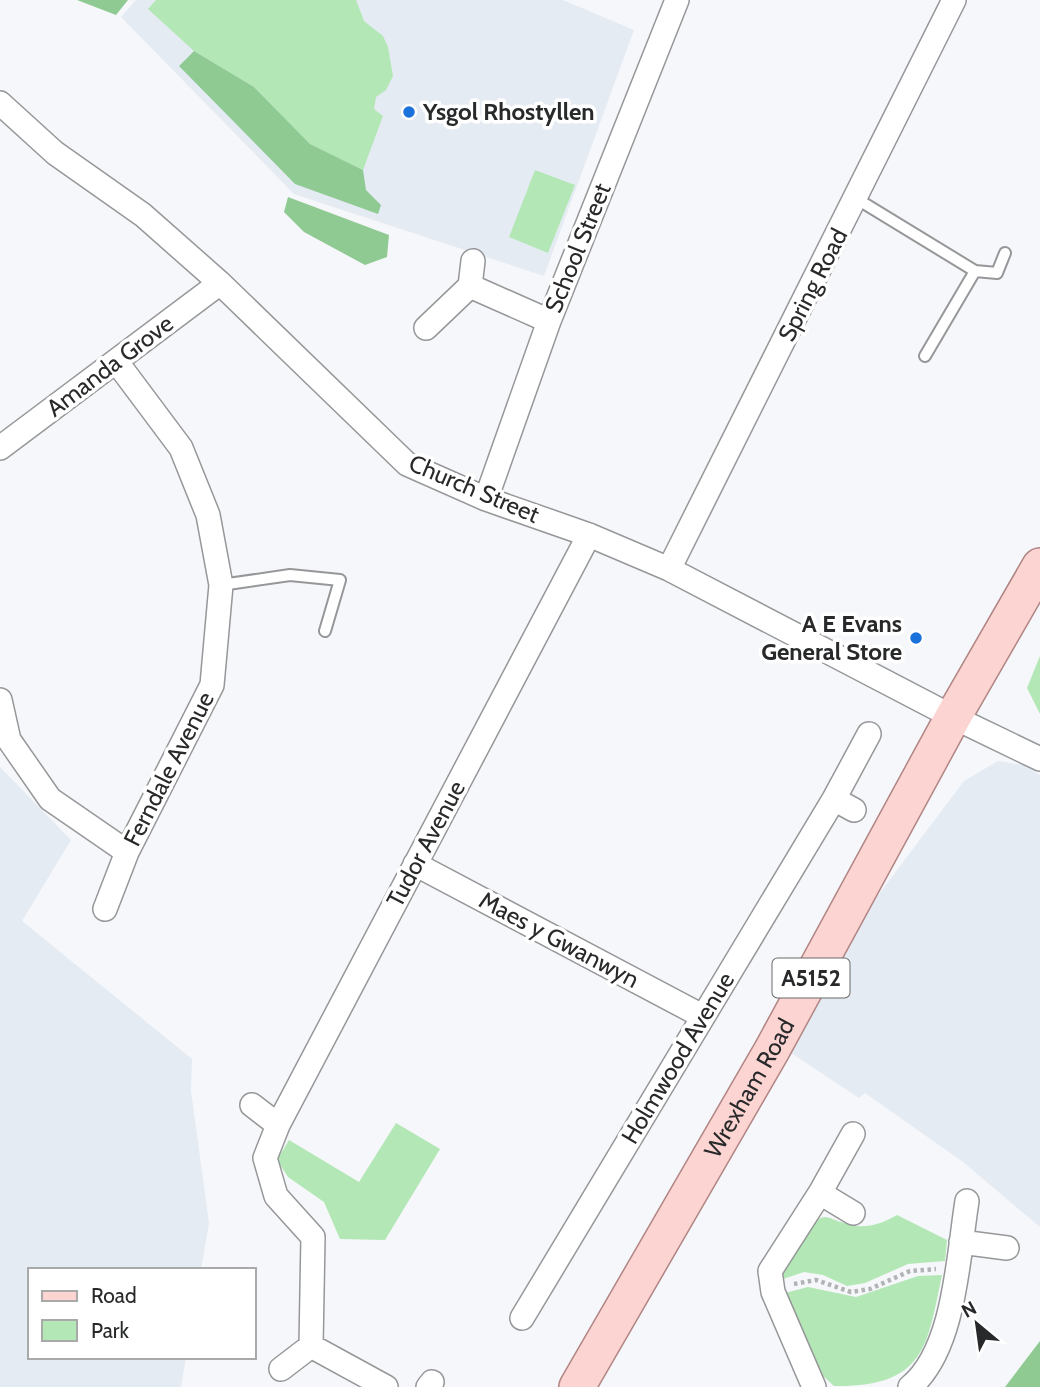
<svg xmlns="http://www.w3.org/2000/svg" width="1040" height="1387" viewBox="0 0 1040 1387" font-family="Cabin,sans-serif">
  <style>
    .built { fill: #e5ebf3 }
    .green { fill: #b3e7b5 }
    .forest { fill: #8fca93 }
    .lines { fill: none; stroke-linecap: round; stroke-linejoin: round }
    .service-casing { stroke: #969799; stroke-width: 14 }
    .minor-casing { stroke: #969799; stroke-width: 26 }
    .primary-casing { stroke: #b08584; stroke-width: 38 }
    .path { stroke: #b2b3b5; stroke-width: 4.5; stroke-dasharray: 3.5 3.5; stroke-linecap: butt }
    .service { stroke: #fff; stroke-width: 10 }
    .minor { stroke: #fff; stroke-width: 23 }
    .primary { stroke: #fcd4d2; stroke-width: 35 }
    .poi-dot { fill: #1b72db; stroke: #fff; stroke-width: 2.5 }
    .labels { text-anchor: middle; stroke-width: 7; stroke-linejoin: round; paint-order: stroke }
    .shield { fill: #fff; stroke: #68696a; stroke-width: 2 }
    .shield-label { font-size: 23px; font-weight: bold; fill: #28292a }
    .poi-label { font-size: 24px; font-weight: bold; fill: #28292a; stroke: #fff; text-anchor: start }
    .street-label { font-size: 24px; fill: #28292a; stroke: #fff }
  </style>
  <rect width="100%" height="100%" fill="#f6f7fa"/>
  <path class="built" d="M136 0H563L634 30 544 276 294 194 121 17Z
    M998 761 1023 765 1040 775V1227L963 1162 865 1093 859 1098 791 1053 870 906 964 781Z
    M0 767 71 840 22 921 192 1059 191 1091 209 1223 201 1270H30V1357H186L181 1387H0Z"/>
  <path class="green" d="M156 0H356L364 21 383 36 388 47 393 76 386 90 376 97 374 109 383 116 363 170 310 144 254 87 194 51 148 9Z
    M535 170 575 185 548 253 509 237Z
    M1040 656V714L1027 688Z
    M396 1123 440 1149 385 1240 340 1239 324 1202 288 1177 277 1160 289 1140 359 1182Z
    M897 1215 947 1240 945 1261 908 1264 865 1283 847 1286 823 1275 804 1272 780 1280C784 1265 808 1217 825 1217 830 1217 836 1221 841 1222 861 1230 878 1226 897 1215Z
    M942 1275C927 1347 925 1387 834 1386L823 1376 781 1294 808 1287 856 1297 918 1276Z"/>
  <path class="forest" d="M77 0H128L116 15Z
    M194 51 254 87 310 144 363 170 366 190 381 205 378 214 295 184 179 66Z
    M288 197 389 235 387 257 365 265 304 232 284 212Z
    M1040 1341V1387H1005Z"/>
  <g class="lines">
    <g class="service-casing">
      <path id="service" d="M857 199 975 271 997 273 1005 253
        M925 356 975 271
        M221 585 290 575 340 580 325 631"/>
    </g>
    <g class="minor-casing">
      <path id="minor" d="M0 103 55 153 143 215 220 283 407 464 486 499 589 535 669 569 953 717 1040 759
        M470 286 473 261
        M426 328 470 286 549 321
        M0 448 220 283
        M486 499 549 321 677 0
        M669 569 954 0
        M0 700 9 740 50 799 127 852
        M834 799 854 810
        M415 864 702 1016
        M105 909 127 852 212 685 221 585 208 515 181 448 116 361
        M252 1105 278 1125 589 535
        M278 1125 265 1158 276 1196 313 1237 311 1346 386 1387
        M820 1193 853 1213
        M961 1242 1007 1248
        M522 1318 834 799 869 734
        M281 1369 311 1346
        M428 1387 432 1382
        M814 1387 773 1292 770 1271 820 1193 853 1134
        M910 1387C955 1350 958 1257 967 1201"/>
    </g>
    <g class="primary-casing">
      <g id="primary">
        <path id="s1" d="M577 1387 772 1050 953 717 1040 566"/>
      </g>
    </g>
    <path class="path" d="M794 1284 816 1280 851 1292 870 1289 910 1271 936 1269"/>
    <use href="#service" class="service"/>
    <use href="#minor" class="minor"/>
    <use href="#primary" class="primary"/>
  </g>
  <g class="poi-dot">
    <circle cx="409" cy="112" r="7"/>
    <circle cx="916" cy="638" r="7"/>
  </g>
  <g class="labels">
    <rect class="shield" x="772.5" y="958.5" width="77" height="39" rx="5"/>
    <g class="shield-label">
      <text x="811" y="986">A5152</text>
    </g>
    <g class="poi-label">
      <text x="423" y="120">Ysgol Rhostyllen</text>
      <text x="902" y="632" text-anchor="end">A E Evans<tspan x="902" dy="28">General Store</tspan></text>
    </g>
    <g class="street-label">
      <text transform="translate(578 248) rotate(-68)" y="8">School Street</text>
      <text transform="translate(813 285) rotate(-63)" y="8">Spring Road</text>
      <text transform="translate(110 366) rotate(-37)" y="8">Amanda Grove</text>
      <text transform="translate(474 489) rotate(23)" y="8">Church Street</text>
      <text transform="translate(169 769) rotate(-63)" y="8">Ferndale Avenue</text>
      <text transform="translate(426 844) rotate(-62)" y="8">Tudor Avenue</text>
      <text transform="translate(559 940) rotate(28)" y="8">Maes y Gwanwyn</text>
      <text transform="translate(678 1058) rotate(-59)" y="8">Holmwood Avenue</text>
      <text dy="8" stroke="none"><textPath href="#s1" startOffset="345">Wrexham Road</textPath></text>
    </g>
  </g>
  <rect x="28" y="1268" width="228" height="91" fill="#ffffff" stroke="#a9a9aa" stroke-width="2"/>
  <rect x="42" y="1291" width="35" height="10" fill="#fcd4d2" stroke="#a9a9aa" stroke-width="2"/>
  <text x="91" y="1303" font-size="21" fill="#28292a">Road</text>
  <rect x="42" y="1320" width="35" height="21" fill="#b3e7b5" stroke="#a9a9aa" stroke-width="2"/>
  <text x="91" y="1338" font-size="21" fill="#28292a">Park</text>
  <g transform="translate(977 1324) rotate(331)" stroke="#ffffff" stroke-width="5" paint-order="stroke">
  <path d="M0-5L12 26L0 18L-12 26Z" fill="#28292a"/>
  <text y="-10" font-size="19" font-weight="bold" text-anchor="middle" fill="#28292a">N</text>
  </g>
</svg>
